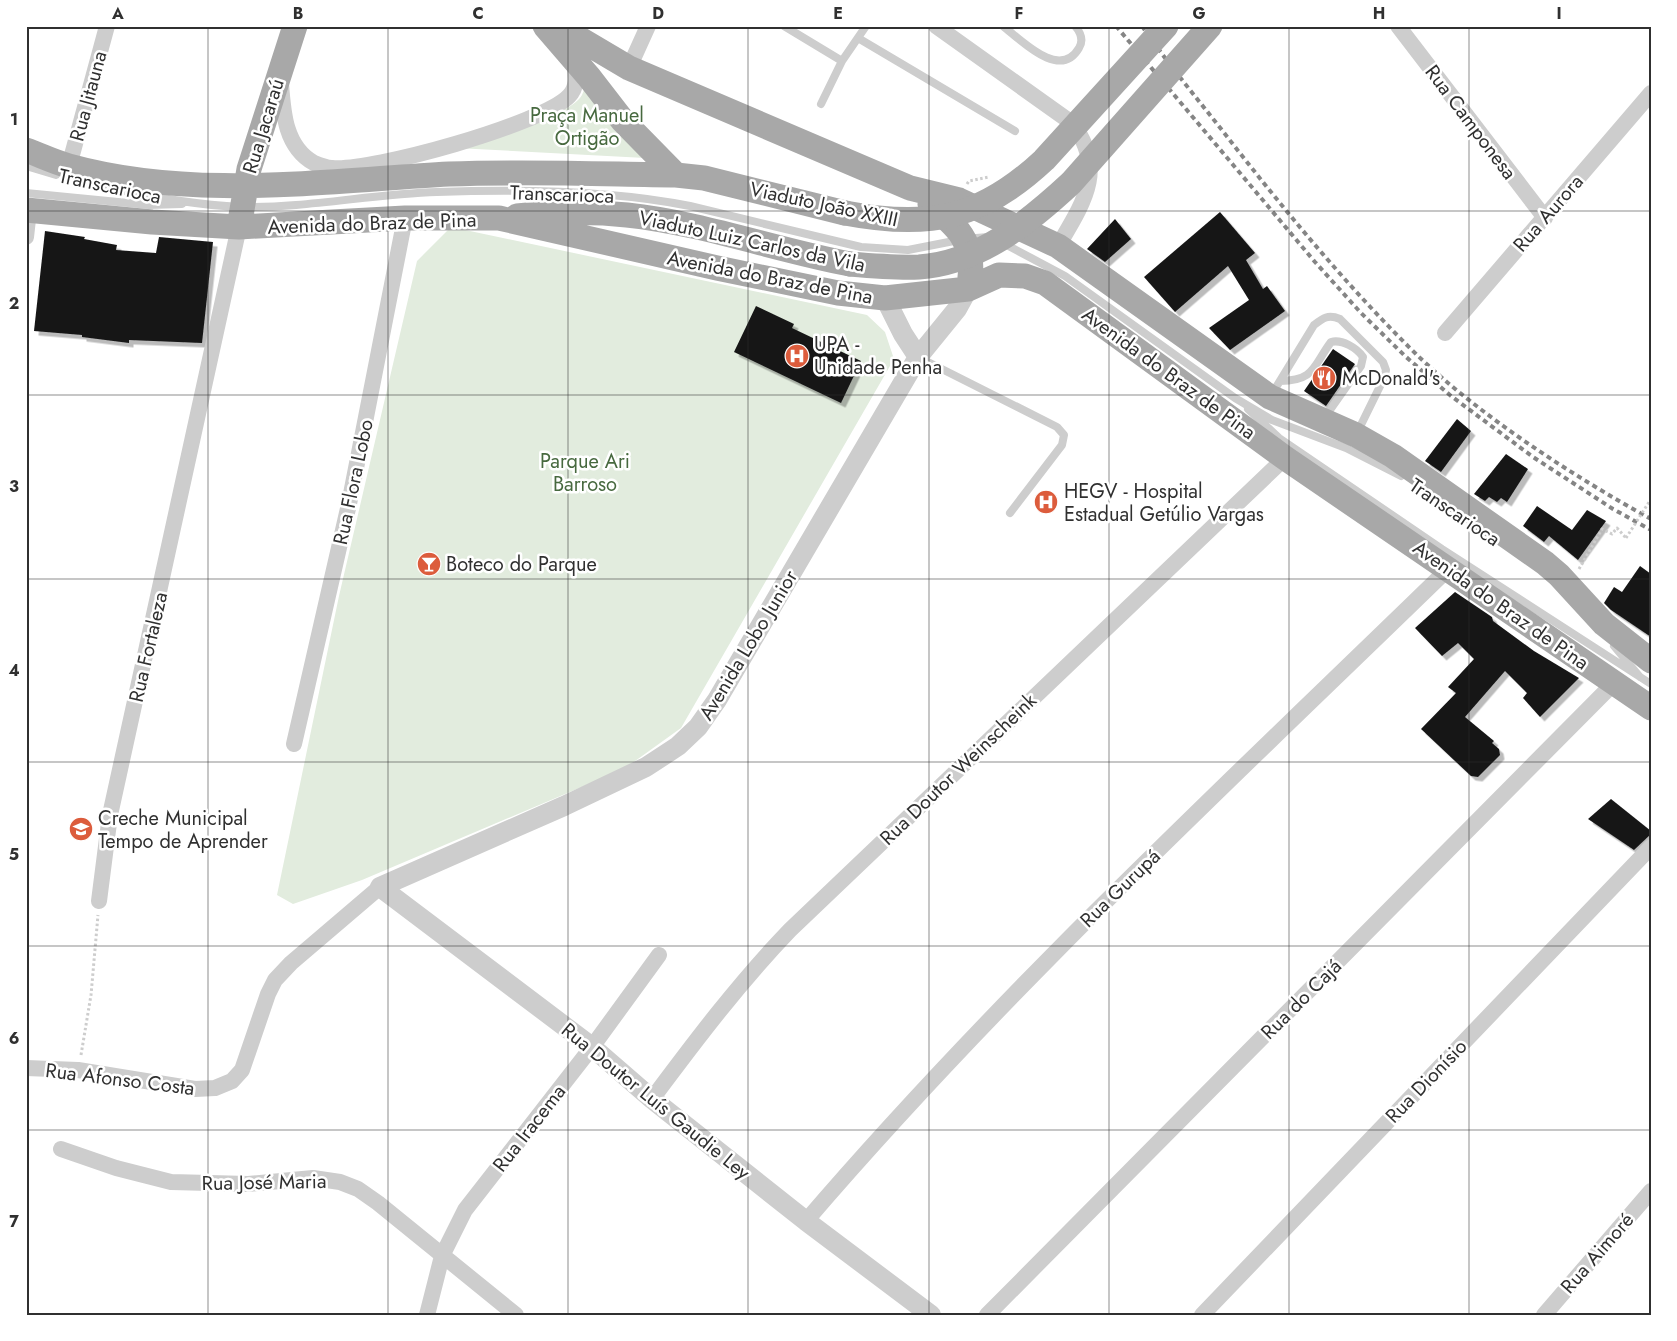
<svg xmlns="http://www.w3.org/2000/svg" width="1677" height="1341" viewBox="0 0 1677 1341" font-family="Jost,sans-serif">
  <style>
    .green { fill: #e2ecde }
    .building { fill: #171717; filter: url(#shadow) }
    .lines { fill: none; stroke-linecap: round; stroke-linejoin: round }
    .path { stroke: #cdcdcd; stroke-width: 3; stroke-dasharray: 2.5 2.5; stroke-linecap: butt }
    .service { stroke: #cdcdcd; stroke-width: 8 }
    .minor { stroke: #cdcdcd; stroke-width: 16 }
    .tertiary { stroke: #cdcdcd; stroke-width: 20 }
    .primary { stroke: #a8a8a8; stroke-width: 25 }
    .rail { stroke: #858585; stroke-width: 4; stroke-dasharray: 5 4; stroke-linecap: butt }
    .path-bridge { stroke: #cdcdcd; stroke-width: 3; stroke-dasharray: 2.5 2.5; stroke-linecap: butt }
    .primary-bridge { stroke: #a8a8a8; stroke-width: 25 }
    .grid { fill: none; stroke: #303030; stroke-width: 1; stroke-opacity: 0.55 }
    .labels { text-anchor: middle; stroke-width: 5; stroke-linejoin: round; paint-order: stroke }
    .street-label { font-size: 20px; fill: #303030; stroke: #fff }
    .park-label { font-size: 20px; fill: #47693f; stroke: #fff }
    .poi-label { font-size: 20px; fill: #303030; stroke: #fff; text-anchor: start }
    .neatline { fill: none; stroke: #303030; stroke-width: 2 }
    .grid-label { font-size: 16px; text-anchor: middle; font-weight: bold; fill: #303030 }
  </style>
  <defs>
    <filter id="shadow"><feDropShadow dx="4.5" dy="4.5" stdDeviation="0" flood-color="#0004"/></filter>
  </defs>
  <rect width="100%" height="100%" fill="#fff"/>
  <path class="green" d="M587 80 645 158 456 148C482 140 570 117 582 95 584 91 585 85 587 80Z
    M451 227 867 315 885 332 894 359 681 728 624 769 362 880 293 904 277 895 339 596 417 261Z"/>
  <path class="building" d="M1220 212 1255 253 1246 260 1263 289 1267 286 1285 311 1230 350 1209 328 1249 300 1228 266 1175 312 1144 277Z
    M1115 219 1131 239 1105 262 1087 249Z
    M45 231 85 237 84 239 117 245 116 250 156 253 159 237 213 242 202 343 129 340V343L82 337V335L34 331Z
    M756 306 794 324 792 328 861 361 841 403 734 352Z
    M1333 349 1355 364 1326 406 1304 391Z
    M1457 419 1471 431 1441 472 1425 461Z
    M1506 454 1528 469 1507 502 1501 498 1497 502 1489 497 1485 501 1474 494Z
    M1537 506 1572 530 1587 510 1606 521 1578 560 1549 536 1544 542 1523 526Z
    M1640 566 1651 574V637L1611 610 1604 603 1614 587 1622 592Z
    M1455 592 1492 617 1493 621 1534 651 1579 678 1540 717 1523 698 1527 693 1505 671 1465 717 1494 741 1492 743 1499 749 1500 755 1478 777 1471 776 1421 729 1456 693 1448 687 1474 659 1458 643 1442 656 1415 628Z
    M1611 799 1651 831V834L1634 850 1588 819Z"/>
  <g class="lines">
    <path class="path" d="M967 184 969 181 989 177
      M1579 569 1602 529 1612 534 1617 528 1626 538
      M81 1055 91 995 98 915"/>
    <path class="service" d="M784 26 842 61
      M1003 26C1021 40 1060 81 1079 48 1084 40 1081 33 1075 26
      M858 38 1015 131
      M821 104 842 61 866 26
      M26 166 56 175
      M106 187C151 197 196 205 241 207 307 208 372 194 437 192 518 189 611 190 690 206L861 247 908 250 964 239 988 237
      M26 193 149 205 182 204
      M1003 243 1065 276 1235 398 1272 420 1346 448 1401 476
      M920 358 1057 427 1064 435 1062 445 1010 513
      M1280 381C1315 381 1313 366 1331 342 1342 339 1357 348 1363 357L1361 366 1325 417
      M1272 394 1314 325C1323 318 1328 314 1340 319L1383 362 1386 370 1384 378 1357 433
      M1248 409 1279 438 1442 549 1651 684
      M1614 646 1640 677"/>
    <path class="minor" d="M936 26 1072 123C1107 169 1084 202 1058 246
      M1398 26 1545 218
      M629 68 648 26
      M281 83C283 112 285 147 314 163 319 165 327 168 332 168 371 172 543 124 569 96 579 86 575 73 574 60
      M69 166 107 26
      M26 237 29 210
      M1445 333 1651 93
      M294 744 349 504 405 218
      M99 901 110 815 239 227
      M26 1068 78 1070 195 1089 215 1088 232 1081 242 1070 268 994 275 980 291 963 380 887
      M652 1099C696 1040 739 983 790 930L1285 458
      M61 1149 116 1168 171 1182 248 1184 313 1178 340 1182 358 1189 378 1203 516 1315
      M806 1221C1005 989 1229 782 1448 569
      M427 1315 442 1256 465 1210 592 1047 659 955
      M987 1315 1614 683
      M1202 1315 1651 847
      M1544 1315 1651 1191"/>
    <path class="tertiary" d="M885 298 903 334 918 357
      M931 1315 806 1221 652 1099 592 1047 380 887 564 806 646 767 678 746 698 727 717 700 918 357 957 309 968 289"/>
    <path class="primary" d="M545 26 589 77 623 121 676 175
      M558 26 629 68 910 188 959 200 1058 246 1270 397 1356 435 1393 456 1545 563 1559 575 1604 624 1651 661
      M26 150C40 155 54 162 69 166 192 200 324 181 449 174 524 171 600 174 676 175L704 178 845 213
      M930 204C955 225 975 241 970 277
      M26 210 152 222 239 227 405 218H499L717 268 838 293 885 298 968 289 999 275 1025 276 1045 283 1285 458 1651 708
      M517 216C554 212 590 211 627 215 702 223 776 250 850 264
      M239 227 249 169 295 26"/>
    <path class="rail" d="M1116 26 1315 262 1361 313 1405 356 1451 396 1533 457 1613 509 1651 530
      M1142 26C1170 67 1202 104 1232 143 1290 217 1349 288 1416 354 1480 416 1573 476 1651 519"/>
    <path class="path-bridge" d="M1626 538 1651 499"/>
    <path class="primary-bridge" d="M845 213C929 229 981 219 1044 160L1166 26
      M850 264C873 266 896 268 919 267 979 263 1029 222 1071 183L1210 26"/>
  </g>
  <path class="grid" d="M208 26V1315M388 26V1315M568 26V1315M748 26V1315M929 26V1315M1109 26V1315M1289 26V1315M1469 26V1315M26 211H1651M26 395H1651M26 579H1651M26 762H1651M26 946H1651M26 1130H1651"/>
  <defs>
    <g id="hospital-disc" transform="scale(1.25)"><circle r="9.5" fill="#dc5c3c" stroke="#fff"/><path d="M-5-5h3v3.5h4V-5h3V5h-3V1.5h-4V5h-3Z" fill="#fff"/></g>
    <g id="restaurant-disc" transform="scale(1.25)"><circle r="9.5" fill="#dc5c3c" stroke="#fff"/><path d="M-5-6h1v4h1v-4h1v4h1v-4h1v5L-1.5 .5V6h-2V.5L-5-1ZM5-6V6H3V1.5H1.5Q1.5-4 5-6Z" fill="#fff"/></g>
    <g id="bar-disc" transform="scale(1.25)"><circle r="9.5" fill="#dc5c3c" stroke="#fff"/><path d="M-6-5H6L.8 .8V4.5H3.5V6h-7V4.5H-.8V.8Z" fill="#fff"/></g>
    <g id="school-disc" transform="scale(1.25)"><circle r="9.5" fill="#dc5c3c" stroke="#fff"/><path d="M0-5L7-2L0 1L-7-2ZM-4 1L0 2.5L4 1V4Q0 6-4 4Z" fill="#fff"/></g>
  </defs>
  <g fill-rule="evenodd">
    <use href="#hospital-disc" x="797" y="356"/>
    <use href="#restaurant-disc" x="1324" y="378"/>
    <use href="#hospital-disc" x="1046" y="502"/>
    <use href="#bar-disc" x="429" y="564"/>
    <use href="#school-disc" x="81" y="829"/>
  </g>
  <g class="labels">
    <g class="street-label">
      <text transform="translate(88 96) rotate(-75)" y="7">Rua Jitauna</text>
      <text transform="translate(1471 122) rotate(53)" y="7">Rua Camponesa</text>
      <text transform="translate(263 126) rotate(-73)" y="7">Rua Jacaraú</text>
      <text transform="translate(110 186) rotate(12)" y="7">Transcarioca</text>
      <text transform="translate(562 194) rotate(2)" y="7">Transcarioca</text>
      <text transform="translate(824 204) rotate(12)" y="7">Viaduto João XXIII</text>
      <text transform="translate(1548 213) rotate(-49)" y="7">Rua Aurora</text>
      <text transform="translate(372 223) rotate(-2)" y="7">Avenida do Braz de Pina</text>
      <text transform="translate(752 241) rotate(12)" y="7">Viaduto Luiz Carlos da Vila</text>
      <text transform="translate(770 277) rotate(11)" y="7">Avenida do Braz de Pina</text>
      <text transform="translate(1169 373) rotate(36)" y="7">Avenida do Braz de Pina</text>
      <text transform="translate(353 482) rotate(-78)" y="7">Rua Flora Lobo</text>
      <text transform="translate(1455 512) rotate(34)" y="7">Transcarioca</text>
      <text transform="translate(1501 605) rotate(35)" y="7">Avenida do Braz de Pina</text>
      <text transform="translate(748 645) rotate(-59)" y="7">Avenida Lobo Junior</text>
      <text transform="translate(148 647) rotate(-77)" y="7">Rua Fortaleza</text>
      <text transform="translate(958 769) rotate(-44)" y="7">Rua Doutor Weinscheink</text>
      <text transform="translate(1120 888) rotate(-44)" y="7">Rua Gurupá</text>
      <text transform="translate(1301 999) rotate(-45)" y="7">Rua do Cajá</text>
      <text transform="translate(120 1079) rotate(7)" y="7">Rua Afonso Costa</text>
      <text transform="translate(1426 1081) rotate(-46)" y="7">Rua Dionísio</text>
      <text transform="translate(656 1101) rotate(39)" y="7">Rua Doutor Luís Gaudie Ley</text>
      <text transform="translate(529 1128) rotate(-52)" y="7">Rua Iracema</text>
      <text transform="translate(264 1182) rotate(-1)" y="7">Rua José Maria</text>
      <text transform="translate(1597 1253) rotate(-49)" y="7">Rua Aimoré</text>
    </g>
    <g class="park-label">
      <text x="587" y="122">Praça Manuel<tspan x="587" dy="23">Ortigão</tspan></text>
      <text x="585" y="468">Parque Ari<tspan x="585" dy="23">Barroso</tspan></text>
    </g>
    <g class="poi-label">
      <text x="814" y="351">UPA -<tspan x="814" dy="23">Unidade Penha</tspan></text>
      <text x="1342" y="385">McDonald's</text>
      <text x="1064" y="498">HEGV - Hospital<tspan x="1064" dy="23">Estadual Getúlio Vargas</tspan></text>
      <text x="446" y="571">Boteco do Parque</text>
      <text x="98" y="825">Creche Municipal<tspan x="98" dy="23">Tempo de Aprender</tspan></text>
    </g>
  </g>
  <rect width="1677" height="1341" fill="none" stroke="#ffffff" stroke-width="55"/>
  <rect x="28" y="28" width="1622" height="1286" class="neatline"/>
  <g class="grid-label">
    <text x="118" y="19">A</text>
    <text x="298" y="19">B</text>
    <text x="478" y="19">C</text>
    <text x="658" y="19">D</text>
    <text x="838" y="19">E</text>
    <text x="1019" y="19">F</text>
    <text x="1199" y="19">G</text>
    <text x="1379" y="19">H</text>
    <text x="1559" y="19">I</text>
    <text x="14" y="125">1</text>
    <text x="14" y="309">2</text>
    <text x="14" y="492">3</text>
    <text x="14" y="676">4</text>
    <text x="14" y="860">5</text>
    <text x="14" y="1044">6</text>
    <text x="14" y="1227">7</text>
  </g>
</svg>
